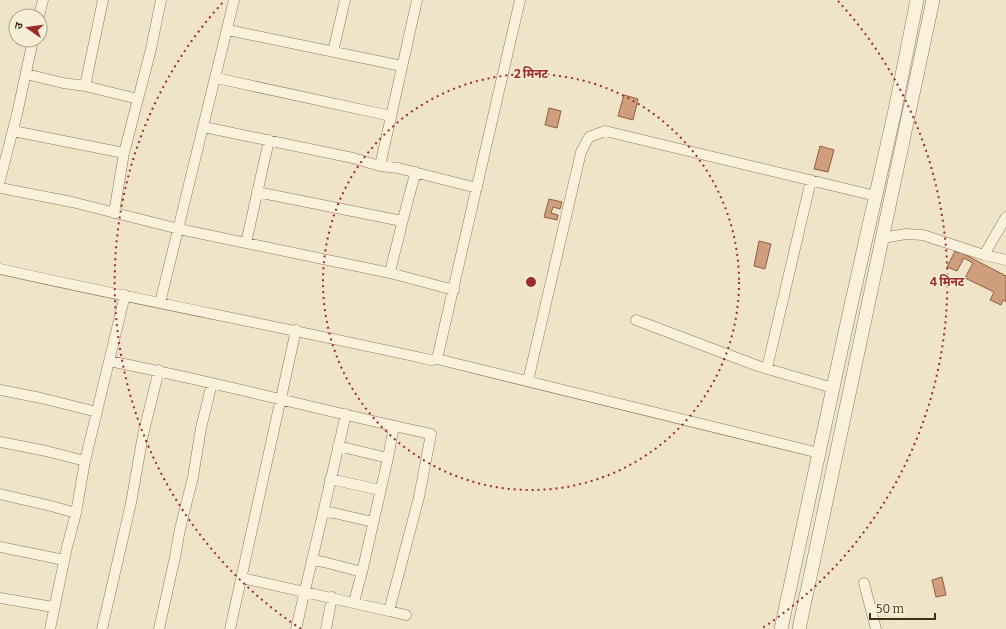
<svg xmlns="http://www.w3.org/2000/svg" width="1006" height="629" viewBox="0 0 1006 629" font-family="Bitter,'Noto Sans Devanagari',serif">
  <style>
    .building { fill: #cf9f7d; stroke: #8d5f41 }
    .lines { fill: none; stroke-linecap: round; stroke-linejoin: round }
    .minor-casing { stroke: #8d765c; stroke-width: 11 }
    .tertiary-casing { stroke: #8d765c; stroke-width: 14 }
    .minor { stroke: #faf1dc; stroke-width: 10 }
    .tertiary { stroke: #faf1dc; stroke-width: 13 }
    .ring { fill: none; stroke: #9e2a2b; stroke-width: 2; stroke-dasharray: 2 4 }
    .centre { fill: #9e2a2b; stroke: #f7eed8; stroke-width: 2 }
    .ring-label { font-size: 12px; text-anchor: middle; font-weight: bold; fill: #9e2a2b; stroke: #f7eed8; stroke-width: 3; stroke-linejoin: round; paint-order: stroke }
  </style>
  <rect width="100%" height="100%" fill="#f0e4c8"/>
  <path class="building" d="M624 95 638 99 633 120 618 116Z
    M549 108 561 111 557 128 545 125Z
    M820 146 834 150 828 172 814 169Z
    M549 199 562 202 560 209 553 207 551 213 558 215 557 220 544 217Z
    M759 241 771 244 765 269 754 266Z
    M955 251 959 253 960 252 1006 276V302L1003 300 1001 305 990 300 994 292 965 278 973 263 964 258 957 271 947 267Z
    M942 577 946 595 936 597 932 580Z"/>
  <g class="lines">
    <g class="minor-casing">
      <path id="minor" d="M39 16 43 0
        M228 30 402 66
        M333 52 345 0
        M26 74 63 83 85 86 103 0
        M216 78 391 116
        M85 86 138 99
        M204 127 353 158 380 166 398 168 477 188
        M13 131 124 153 114 213
        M124 153 151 49 161 0
        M380 166 417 0
        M0 180 17 114 33 40
        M0 188 72 202 179 229 390 273 454 290
        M257 192 402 221
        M882 238 906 234 923 235 984 255 1006 217
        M246 243 269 140
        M984 255 1006 260
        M0 269C143 301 287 328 431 360L437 359 520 0
        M390 273C393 257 398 242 401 227 406 208 410 191 416 172
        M160 303 234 0
        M636 320 758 366 833 388
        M437 359 819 453
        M109 361C217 382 323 411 431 434L419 497 389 611 242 578
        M767 368 811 180
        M528 381 581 152 589 137 605 131 876 196
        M0 390 41 398 97 412
        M0 442 46 451 85 461
        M338 446 388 458
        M330 479 380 490
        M0 494 51 506 76 513
        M324 512 334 513 373 522
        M0 547 64 560
        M312 560 324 562 362 572
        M864 583 876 629
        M0 598 53 607
        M354 602 363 568 388 458 394 426
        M389 611 406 615
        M50 629 67 547 76 513 85 461 125 295
        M102 629 131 503 143 435 159 370
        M159 629 175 557 180 529 193 477 201 428 212 383
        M230 629 296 330
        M296 629 346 414
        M326 629 332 597"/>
    </g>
    <g class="tertiary-casing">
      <path id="tertiary" d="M781 629 847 323 895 110 917 0
        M799 629 933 0"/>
    </g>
    <use href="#minor" class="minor"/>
    <use href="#tertiary" class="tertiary"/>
  </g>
  <g class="ring">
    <circle cx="531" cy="282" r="208"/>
    <path d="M301 629A416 416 0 0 1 224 1M838 1A416 416 0 0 1 761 629"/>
  </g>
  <circle cx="531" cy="282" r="6" class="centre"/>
  <g class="ring-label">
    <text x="531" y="78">2 मिनट</text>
    <text x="947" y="286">4 मिनट</text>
  </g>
  <g transform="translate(28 28) rotate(283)"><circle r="19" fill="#f7eed8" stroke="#ada18e"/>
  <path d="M0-3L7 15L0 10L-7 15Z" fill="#9e2a2b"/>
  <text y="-6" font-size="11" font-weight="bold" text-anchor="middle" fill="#3d2e20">उ</text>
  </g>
  <path d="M870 613v6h65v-6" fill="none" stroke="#3d2e20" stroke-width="2"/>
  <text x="876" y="613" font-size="12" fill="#3d2e20" stroke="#f7eed8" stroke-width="3" paint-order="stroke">50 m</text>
</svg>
